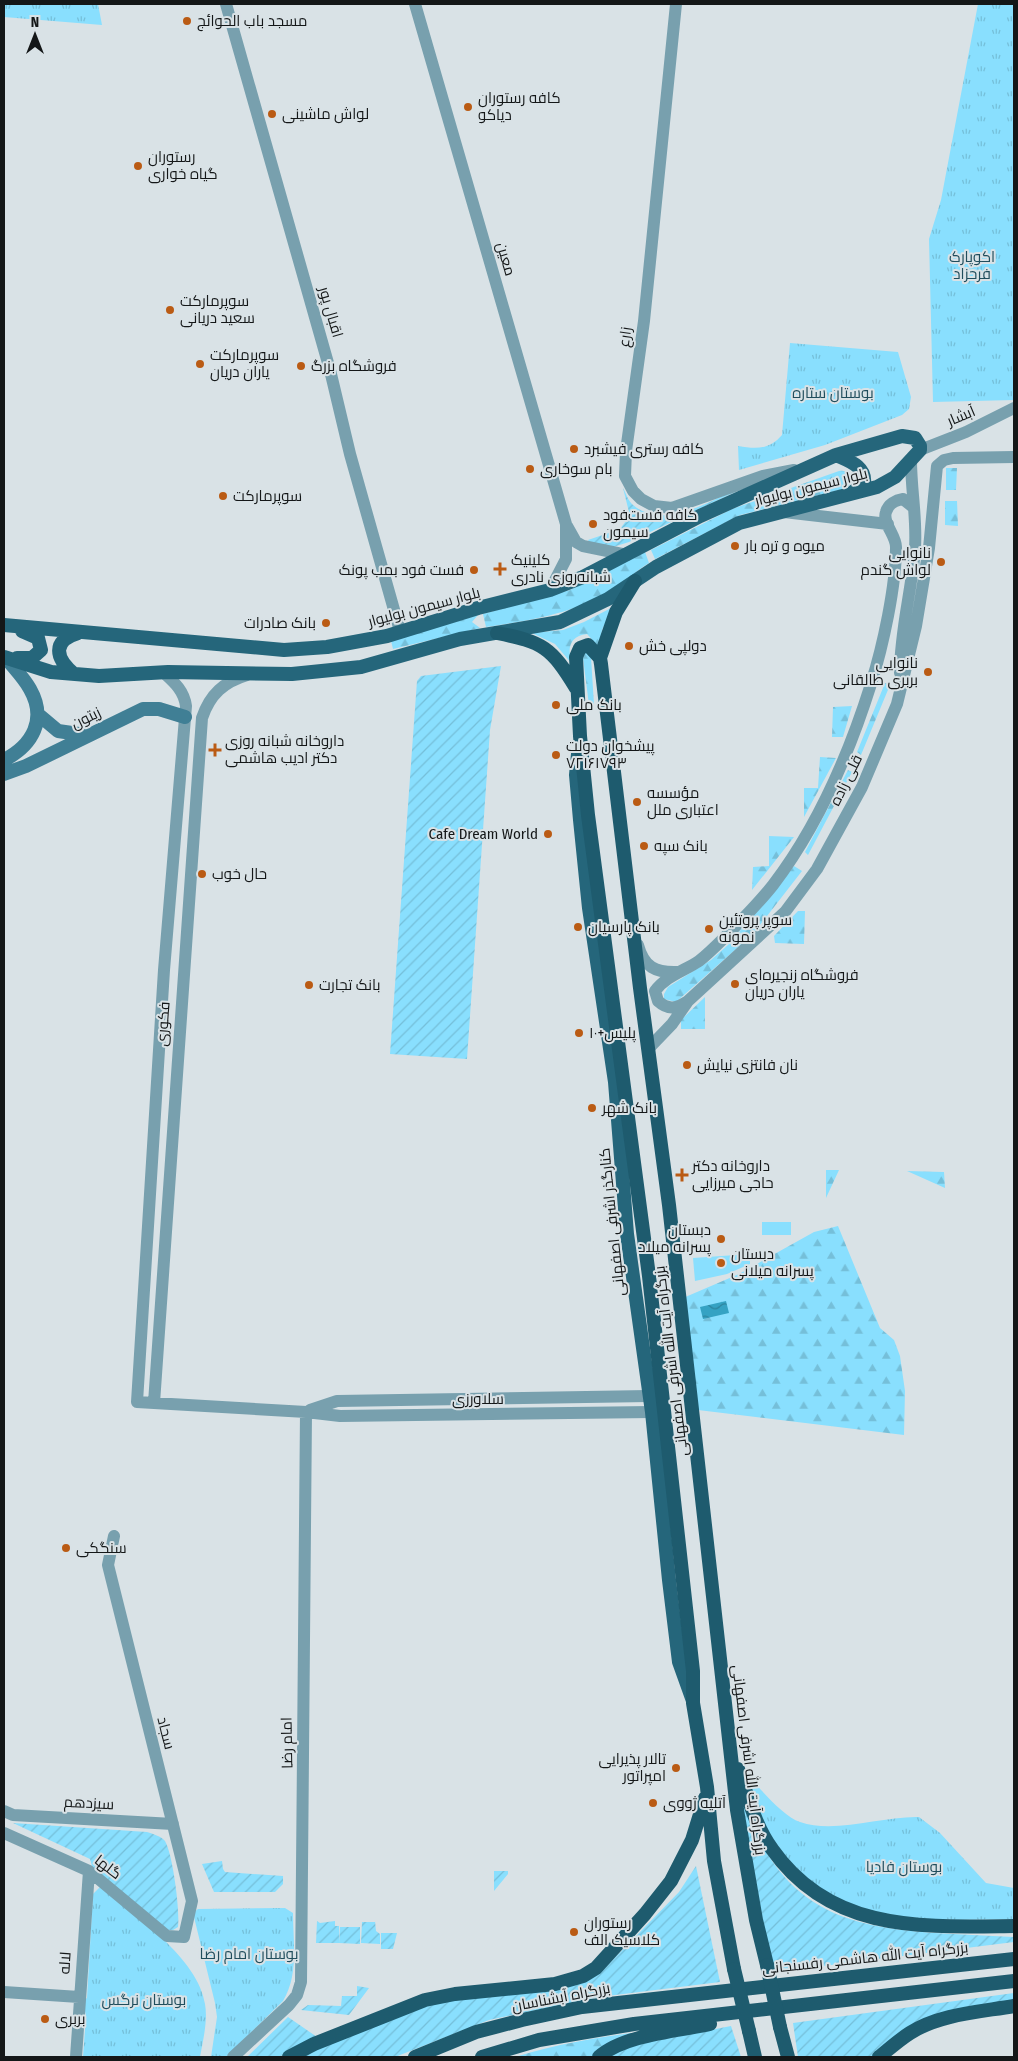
<svg xmlns="http://www.w3.org/2000/svg" width="1018" height="2061" viewBox="0 0 1018 2061" font-family="'Fira Sans Condensed',Cairo,sans-serif">
  <style>
    .grass { fill: url(#grass-tufts) }
    .forest { fill: url(#forest-firs) }
    .garden { fill: url(#garden-furrows) }
    .pitch { fill: #89dffe }
    .water { fill: url(#water-waves) }
    .lines { fill: none; stroke-linecap: round; stroke-linejoin: round }
    .tertiary { stroke: #78a0ae; stroke-width: 12 }
    .secondary { stroke: #407f95; stroke-width: 14 }
    .primary { stroke: #25667b; stroke-width: 14 }
    .trunk { stroke: #1e5b6e; stroke-width: 14 }
    .trunk-bridge { stroke: #1e5b6e; stroke-width: 14 }
    .poi-dot { fill: #ba5b14; stroke: #d9e2e6; stroke-width: 2 }
    .labels { text-anchor: middle; stroke-width: 4; stroke-linejoin: round; paint-order: stroke }
    .poi-label { font-size: 15px; fill: #141718; stroke: #d9e2e6; text-anchor: start }
    .park-label { font-size: 15px; fill: #204d5c; stroke: #d9e2e6 }
    .street-label { font-size: 15px; fill: #141718; stroke: #d9e2e6 }
  </style>
  <defs>
    <pattern id="grass-tufts" width="24" height="20" patternUnits="userSpaceOnUse" patternTransform="scale(1.25)"><rect width="24" height="20" fill="#89dffe"/><path d="M3 7l-1-3M5 7V3M7 7l1-3M15 17l-1-3M17 17v-4M19 17l1-3" fill="none" stroke="#75bfd9"/></pattern>
    <pattern id="forest-firs" width="22" height="20" patternUnits="userSpaceOnUse" patternTransform="scale(1.25)"><rect width="22" height="20" fill="#89dffe"/><path d="M5 1l3.5 6h-7zM16 11l3.5 6h-7z" fill="#75bfd9"/></pattern>
    <pattern id="garden-furrows" width="10" height="10" patternUnits="userSpaceOnUse" patternTransform="scale(1.25)"><rect width="10" height="10" fill="#89dffe"/><path d="M-1 1l2-2M0 10L10 0M9 11l2-2" fill="none" stroke="#75bfd9"/></pattern>
    <pattern id="water-waves" width="16" height="10" patternUnits="userSpaceOnUse" patternTransform="scale(1.25)"><rect width="16" height="10" fill="#35a2c3"/><path d="M0 5q4-4 8 0t8 0" fill="none" stroke="#2c839d"/></pattern>
  </defs>
  <rect width="100%" height="100%" fill="#d9e2e6"/>
  <path class="grass" d="M4 4H98L102 25 4 17Z
    M978 4H1014V400L933 402 929 239 941 200Z
    M790 343 898 352 911 397 909 409 902 415 825 445 739 470 738 446C756 449 769 450 782 435Z
    M744 1771C757 1785 782 1816 800 1822 835 1834 882 1816 919 1817L940 1833 986 1883 1014 1888V1919C926 1920 835 1928 778 1846 773 1839 767 1832 763 1824 755 1807 750 1788 744 1771Z
    M101 1886C134 1915 199 1959 205 2004 208 2021 203 2040 200 2057H83L86 2016 83 2001 87 1998 93 1894Z
    M285 1908 293 1913C293 1942 299 1975 283 2001L226 2057H211L217 2017 215 2003 193 1913 198 1909Z"/>
  <path class="forest" d="M946 468H957L956 490H946Z
    M839 471C847 470 851 473 853 480L847 488 740 515 655 559 651 550 732 509Z
    M945 501H957L958 526 945 525Z
    M645 552 649 563C637 570 627 580 615 588 575 614 531 620 486 627L483 614 570 590Z
    M613 607 602 630 599 652 597 645 587 634C569 636 567 649 572 664L555 644 532 633 563 630 584 622Z
    M478 615 472 622 480 628 393 649 391 641Z
    M585 653H588L591 657 594 705H589L583 658Z
    M885 683 890 685 861 755 857 752Z
    M852 706 843 737H832L833 707Z
    M820 757 836 758 804 817V788H818Z
    M848 770 852 772 808 855 805 852Z
    M769 836 794 837 752 890 753 867 769 866Z
    M794 866 802 871 753 934 676 1002 664 999V994L668 987 711 960 729 944Z
    M798 911H805L804 944 775 943 774 936Z
    M705 997V1029H681V1020Z
    M826 1170H839L826 1198Z
    M907 1171 944 1172 945 1188Z
    M838 1226 880 1328 894 1340 900 1356 905 1391 904 1435 698 1410 683 1298 739 1274 814 1232Z
    M690 2026 593 2057H515C572 2039 631 2033 690 2026Z"/>
  <path class="garden" d="M745 485 735 492 629 542 613 547 590 543 588 540 620 529 626 521 624 514 629 512 623 488C626 493 628 501 633 505 665 532 713 499 745 485Z
    M501 666 490 730 467 1059 390 1054 417 681 421 676Z
    M740 1790C785 1941 883 1929 1014 1937V1942L775 1972 763 1923Z
    M13 1823 147 1832C153 1834 161 1836 165 1841 173 1855 180 1911 178 1927L173 1930H166L92 1866 90 1859Z
    M222 1861 223 1869 225 1872 283 1876V1884L275 1892H214L202 1864Z
    M696 1866 720 1982 599 1997 489 2020 395 2057H299L426 2003 601 1972 679 1892Z
    M494 1871H508V1874L494 1891Z
    M317 1921 320 1923 335 1921V1926H339V1943H316Z
    M375 1921 376 1931 380 1934V1944L361 1943 362 1922H375Z
    M340 1927H360V1944L339 1943Z
    M381 1933H397L393 1949H381Z
    M357 1986 369 1988 349 2015 301 2010 308 2005 341 2006 342 1996H357Z
    M1014 1993V2001L959 2010 873 2057H798L793 2023Z
    M288 2017 317 2037 279 2057H247Z
    M731 2026 741 2057H604L618 2048Z"/>
  <path class="pitch" d="M762 1222H791V1235H762Z
    M750 1254V1264L727 1274 695 1281 693 1258Z"/>
  <path class="water" d="M726 1301 729 1313 703 1319 700 1307Z"/>
  <g class="lines">
    <path class="tertiary" d="M226 4 330 370 350 454 400 631
      M415 4 566 524V559L550 590
      M676 4 644 321 626 451 625 476 633 491 641 499 654 506 672 508 763 476 794 470
      M920 450 966 432 1014 408
      M784 512 888 524
      M567 526 576 542 583 546 627 555
      M164 673C175 683 184 691 186 706L164 970 137 1402 306 1412 340 1416 652 1412
      M900 673C900 630 912 590 915 548 917 518 911 490 911 460
      M638 945C644 967 655 973 678 972
      M688 1001C677 1008 669 1011 658 1001L655 991C666 976 684 971 699 961 708 954 716 946 724 938 741 921 758 904 773 885 818 826 849 754 871 684 883 646 896 586 896 547 896 535 882 523 886 512 888 504 896 500 903 499L913 507
      M648 1049 672 1024 688 1001 785 912 817 869 862 787 897 704 916 626 929 548 937 466 944 460 953 458 1014 457
      M154 1403 202 718C210 694 224 682 247 675
      M310 1410 337 1401 649 1396
      M4 1811 13 1815 173 1824
      M4 1833 89 1871 167 1936 184 1937 192 1901 108 1565 114 1536
      M4 1992 79 1997
      M76 2057 89 1871
      M233 2057 289 2005 297 1995 301 1982 306 1412"/>
    <path class="secondary" d="M39 715 58 731 86 735
      M4 760C33 745 47 719 30 689 24 678 14 668 6 658
      M4 774 26 766 143 709H159L185 717"/>
    <path class="primary" d="M836 455C849 461 866 466 864 483L853 492
      M4 625 284 650 327 647 387 636 478 608 550 590 583 577 700 516 836 455 902 436 915 438 920 446V450L895 477 877 487 739 523 656 567 608 599 560 622 460 639 361 667 292 674 168 672 99 676 51 672 4 657
      M17 658H32L41 650 38 638 22 631
      M74 674C55 658 52 641 78 633
      M578 754 576 775 580 820 589 908 615 1082 627 1234 652 1412 669 1580 679 1662 693 1701"/>
    <path class="trunk" d="M635 581 616 612 600 658 601 664 640 988 669 1205 737 1810 756 1920 767 1965
      M497 633C543 642 551 647 576 688
      M600 658 588 645 580 648 576 657 580 736 588 815 649 1276 693 1671V1703L707 1787 714 1861 734 1969
      M738 1769C748 1796 755 1826 772 1849 831 1933 923 1927 1014 1926
      M780 2027 788 2057
      M749 2031 755 2057
      M289 2057 314 2044 425 2000 455 1994 555 1984 583 1976 596 1968 645 1914 671 1881 692 1840 705 1798
      M415 2057 476 2032 522 2020 582 2007 1014 1959
      M482 2057 539 2040 634 2024 1014 1981
      M599 2057C623 2035 678 2031 710 2024
      M879 2057C889 2049 899 2040 910 2033 940 2014 980 2012 1014 2006"/>
    <path class="trunk-bridge" d="M767 1965 780 2027
      M734 1969 749 2031"/>
  </g>
  <g class="poi-dot">
    <circle cx="187" cy="21" r="5"/>
    <circle cx="468" cy="107" r="5"/>
    <circle cx="272" cy="114" r="5"/>
    <circle cx="138" cy="166" r="5"/>
    <circle cx="170" cy="310" r="5"/>
    <circle cx="200" cy="364" r="5"/>
    <circle cx="301" cy="366" r="5"/>
    <circle cx="574" cy="449" r="5"/>
    <circle cx="530" cy="469" r="5"/>
    <circle cx="223" cy="496" r="5"/>
    <circle cx="593" cy="524" r="5"/>
    <circle cx="735" cy="546" r="5"/>
    <circle cx="941" cy="562" r="5"/>
    <path d="M497.5 561.5h5v5h5v5h-5v5h-5v-5h-5v-5h5z"/>
    <circle cx="474" cy="570" r="5"/>
    <circle cx="326" cy="623" r="5"/>
    <circle cx="629" cy="646" r="5"/>
    <circle cx="928" cy="672" r="5"/>
    <circle cx="556" cy="705" r="5"/>
    <path d="M212.5 742.5h5v5h5v5h-5v5h-5v-5h-5v-5h5z"/>
    <circle cx="556" cy="755" r="5"/>
    <circle cx="637" cy="802" r="5"/>
    <circle cx="548" cy="834" r="5"/>
    <circle cx="644" cy="846" r="5"/>
    <circle cx="202" cy="874" r="5"/>
    <circle cx="578" cy="927" r="5"/>
    <circle cx="709" cy="929" r="5"/>
    <circle cx="735" cy="984" r="5"/>
    <circle cx="309" cy="985" r="5"/>
    <circle cx="579" cy="1033" r="5"/>
    <circle cx="687" cy="1065" r="5"/>
    <circle cx="592" cy="1108" r="5"/>
    <path d="M679.5 1167.5h5v5h5v5h-5v5h-5v-5h-5v-5h5z"/>
    <circle cx="721" cy="1239" r="5"/>
    <circle cx="721" cy="1263" r="5"/>
    <circle cx="66" cy="1548" r="5"/>
    <circle cx="676" cy="1768" r="5"/>
    <circle cx="653" cy="1803" r="5"/>
    <circle cx="574" cy="1932" r="5"/>
    <circle cx="45" cy="2019" r="5"/>
  </g>
  <g class="labels">
    <g class="poi-label">
      <text x="197" y="26">مسجد باب الحوائج</text>
      <text x="478" y="103">کافه رستوران<tspan x="478" dy="17">دیاکو</tspan></text>
      <text x="282" y="119">لواش ماشینی</text>
      <text x="148" y="162">رستوران<tspan x="148" dy="17">گیاه خواری</tspan></text>
      <text x="180" y="306">سوپرمارکت<tspan x="180" dy="17">سعید دریانی</tspan></text>
      <text x="210" y="360">سوپرمارکت<tspan x="210" dy="17">یاران دریان</tspan></text>
      <text x="311" y="371">فروشگاه بزرگ</text>
      <text x="584" y="454">کافه رستری فیشبرد</text>
      <text x="540" y="474">بام سوخاری</text>
      <text x="233" y="501">سوپرمارکت</text>
      <text x="603" y="520">کافه فست‌فود<tspan x="603" dy="17">سیمون</tspan></text>
      <text x="745" y="551">میوه و تره بار</text>
      <text x="931" y="558" text-anchor="end">نانوایی<tspan x="931" dy="17">لواش گندم</tspan></text>
      <text x="511" y="565">کلینیک<tspan x="511" dy="17">شبانه‌روزی نادری</tspan></text>
      <text x="464" y="575" text-anchor="end">فست فود بمب پونک</text>
      <text x="316" y="628" text-anchor="end">بانک صادرات</text>
      <text x="639" y="651">دولپی خش</text>
      <text x="918" y="668" text-anchor="end">نانوایی<tspan x="918" dy="17">بربری طالقانی</tspan></text>
      <text x="566" y="710">بانک ملی</text>
      <text x="225" y="746">داروخانه شبانه روزی<tspan x="225" dy="17">دکتر ادیب هاشمی</tspan></text>
      <text x="566" y="751">پیشخوان دولت<tspan x="566" dy="17">۷۲۱۶۱۷۹۳</tspan></text>
      <text x="647" y="798">مؤسسه<tspan x="647" dy="17">اعتباری ملل</tspan></text>
      <text x="538" y="839" text-anchor="end">Cafe Dream World</text>
      <text x="654" y="851">بانک سپه</text>
      <text x="212" y="879">حال خوب</text>
      <text x="719" y="925">سوپر پروتئین<tspan x="719" dy="17">نمونه</tspan></text>
      <text x="588" y="932">بانک پارسیان</text>
      <text x="745" y="980">فروشگاه زنجیره‌ای<tspan x="745" dy="17">یاران دریان</tspan></text>
      <text x="319" y="990">بانک تجارت</text>
      <text x="589" y="1038">پلیس+۱۰</text>
      <text x="697" y="1070">نان فانتزی نیایش</text>
      <text x="602" y="1113">بانک شهر</text>
      <text x="692" y="1171">داروخانه دکتر<tspan x="692" dy="17">حاجی میرزایی</tspan></text>
      <text x="711" y="1235" text-anchor="end">دبستان<tspan x="711" dy="17">پسرانه میلاد</tspan></text>
      <text x="731" y="1259">دبستان<tspan x="731" dy="17">پسرانه میلانی</tspan></text>
      <text x="76" y="1553">سنگکی</text>
      <text x="666" y="1764" text-anchor="end">تالار پذیرایی<tspan x="666" dy="17">امپراتور</tspan></text>
      <text x="663" y="1808">آتلیه ژووی</text>
      <text x="584" y="1928">رستوران<tspan x="584" dy="17">کلاسیک الف</tspan></text>
      <text x="55" y="2024">بربری</text>
    </g>
    <g class="park-label">
      <text x="972" y="262">اکوپارک<tspan x="972" dy="17">فرحزاد</tspan></text>
      <text x="833" y="398">بوستان ستاره</text>
      <text x="904" y="1872">بوستان فادیا</text>
      <text x="249" y="1959">بوستان امام رضا</text>
      <text x="144" y="2005">بوستان نرگس</text>
    </g>
    <g class="street-label">
      <text transform="translate(506 259) rotate(74)" y="5">معین</text>
      <text transform="translate(331 312) rotate(74)" y="5">اقبال پور</text>
      <text transform="translate(625 337) rotate(-82)" y="5">زارع</text>
      <text transform="translate(961 416) rotate(-23)" y="5">آبشار</text>
      <text transform="translate(811 487) rotate(-14)" y="5">بلوار سیمون بولیوار</text>
      <text transform="translate(424 607) rotate(-15)" y="5">بلوار سیمون بولیوار</text>
      <text transform="translate(86 718) rotate(-26)" y="5">زیتون</text>
      <text transform="translate(846 780) rotate(-64)" y="5">قلی زاده</text>
      <text transform="translate(163 1024) rotate(-86)" y="5">فکوری</text>
      <text transform="translate(612 1222) rotate(-96)" y="5">کنارگذر اشرفی اصفهانی</text>
      <text transform="translate(671 1361) rotate(-97)" y="5">بزرگراه آیت الله اشرفی اصفهانی</text>
      <text x="478" y="1404">سلاورزی</text>
      <text transform="translate(166 1733) rotate(76)" y="5">سجاد</text>
      <text transform="translate(287 1743) rotate(-91)" y="5">امام رضا</text>
      <text transform="translate(749 1760) rotate(83)" y="5">بزرگراه آیت الله اشرفی اصفهانی</text>
      <text transform="translate(89 1803) rotate(3)" y="5">سیزدهم</text>
      <text transform="translate(108 1867) rotate(37)" y="5">گلها</text>
      <text transform="translate(865 1958) rotate(-6)" y="5">بزرگراه آیت الله هاشمی رفسنجانی</text>
      <text transform="translate(65 1963) rotate(-86)" y="5">لاله</text>
      <text transform="translate(561 1997) rotate(-11)" y="5">بزرگراه آبشناسان</text>
    </g>
  </g>
  <rect width="1018" height="2061" fill="none" stroke="#141718" stroke-width="10"/>
  <g transform="translate(35 35)" stroke="#d9e2e6" stroke-width="4" paint-order="stroke">
  <path d="M0-4L9 19L0 12L-9 19Z" fill="#141718"/>
  <text y="-8" font-size="14" font-weight="bold" text-anchor="middle" fill="#141718">N</text>
  </g>
</svg>
